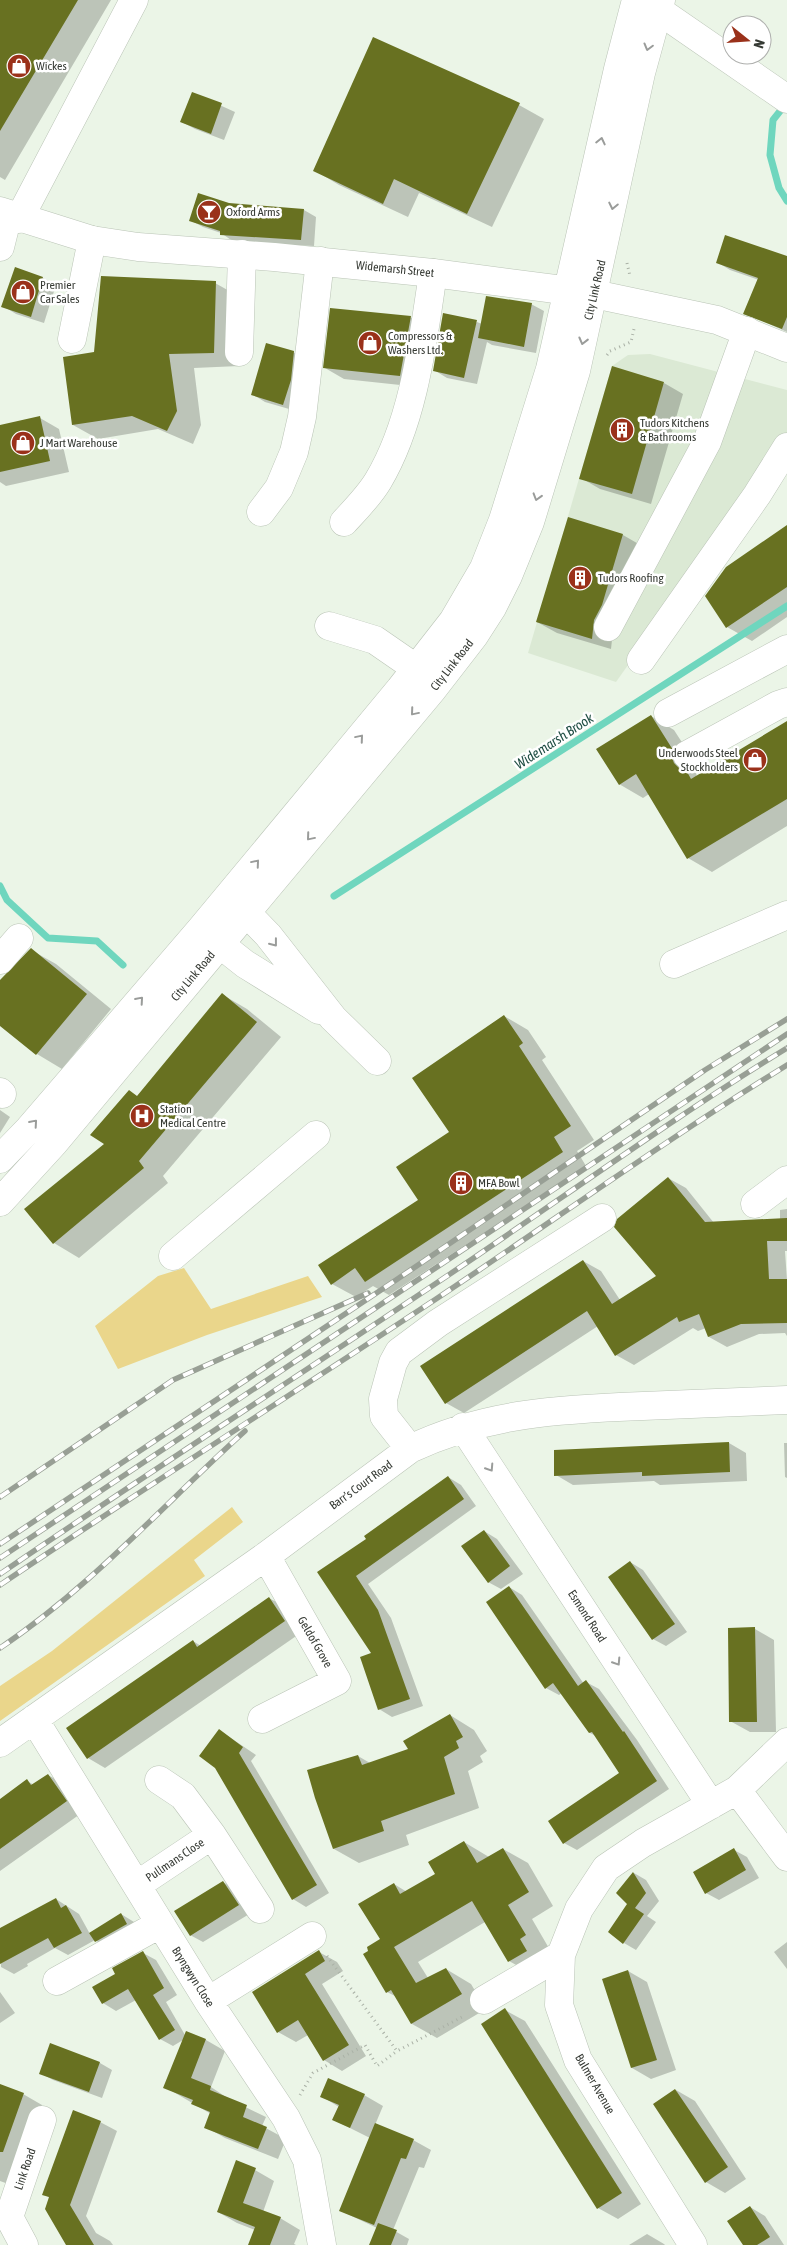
<svg xmlns="http://www.w3.org/2000/svg" width="787" height="2245" viewBox="0 0 787 2245" font-family="'Asap Condensed',sans-serif">
  <style>
    .built { fill: #dbe9d4 }
    .green { fill: #ead68b }
    .shadow { fill: #0003 }
    .lines { fill: none; stroke-linecap: round; stroke-linejoin: round }
    .stream { stroke: #6fd6be; stroke-width: 7 }
    .building { fill: #687121 }
    .minor-casing { stroke: #bac4b6; stroke-width: 29 }
    .major-casing { stroke: #bac4b6; stroke-width: 29 }
    .highway-casing { stroke: #bac4b6; stroke-width: 29 }
    .path { stroke: #aab1a6; stroke-width: 3; stroke-dasharray: 1 4; stroke-linecap: butt }
    .minor { stroke: #fff; stroke-width: 28 }
    .major { stroke: #fff; stroke-width: 28 }
    .highway { stroke: #fff; stroke-width: 28 }
    .rail-casing { stroke: #989f95; stroke-width: 5.5 }
    .rail { stroke: #fff; stroke-width: 4; stroke-dasharray: 11; stroke-linecap: butt }
    .oneway { stroke: #9a9c9a }
    .labels { text-anchor: middle; stroke-width: 5; stroke-linejoin: round; paint-order: stroke }
    .poi-label { font-size: 12px; fill: #363a34; stroke: #fff; text-anchor: start }
    .street-label { font-size: 12px; fill: #363a34; stroke: #fff }
    .water-label { font-size: 14px; font-style: italic; fill: #1f4d43; stroke: #fff }
  </style>
  <rect width="100%" height="100%" fill="#ebf5e7"/>
  <path class="built" d="M650 354 787 390V435L772 462 616 682 528 653 612 366 628 355Z"/>
  <path class="green" d="M184 1268 211 1309 308 1276 322 1297 207 1335 118 1369 95 1326 158 1276Z
    M232 1507 243 1522 194 1560 205 1576 0 1721V1686L52 1651Z"/>
  <path class="shadow" d="M0 0H111L5 180 0 177Z
    M374 39 519 105 544 119 492 227 419 193 408 217 339 185 314 170Z
    M193 93 235 112 224 140 195 129 182 122Z
    M304 210 316 217 314 246 234 242 221 233 203 227 190 220Z
    M717 262 787 267V332L745 313 759 280 730 270Z
    M43 278 56 285 44 323 16 314 3 306Z
    M215 283 240 297 239 366 194 368 201 425 193 444 158 429 98 439 73 425 95 353Z
    M531 304 544 311 536 353 492 345 487 342 477 384 447 378 434 370 477 322 482 324Z
    M410 317 430 328 419 387 344 379 325 368Z
    M293 352 306 360 296 411 265 402 252 394Z
    M664 383 683 394 651 504 600 489 581 478Z
    M40 418 59 429 69 472 6 486 0 482V427Z
    M568 519 623 535 642 546 613 631 611 649 557 633 537 622Z
    M787 527V617L752 641 727 627Z
    M651 716 674 730 696 764 695 769 697 777 787 722V826L712 872 688 858 649 794 643 798 619 784Z
    M31 950 56 964 111 1009 62 1069 37 1054 0 1024V982Z
    M223 995 247 1009 281 1037 163 1176 168 1183 79 1258 54 1243 26 1209 106 1144 129 1091 138 1097Z
    M504 1016 528 1030 546 1057 542 1060 594 1140 577 1151 586 1166 389 1295 373 1286 356 1297 332 1284 420 1200Z
    M0 1110 10 1117 0 1133Z
    M668 1178 686 1188 714 1223 780 1220V1210L787 1209V1251H785L787 1280V1336L785 1333 759 1334 727 1347 709 1337 706 1328 698 1331 693 1328 634 1365 616 1355 598 1326 464 1413 446 1403 583 1261 601 1271 620 1300 658 1276Z
    M729 1443 746 1453 747 1481 660 1485 654 1481 573 1485 556 1475Z
    M784 1443H787V1478L785 1477Z
    M448 1477 461 1485 476 1506 368 1584 391 1618 423 1706 392 1717 379 1709 373 1654 319 1573 368 1540Z
    M484 1531 497 1539 523 1574 501 1589 488 1582Z
    M630 1562 643 1570 687 1632 666 1646 653 1639Z
    M509 1587 522 1595 584 1684 586 1682 599 1689 637 1740 669 1789 577 1850 564 1843 620 1773 596 1736 590 1733 562 1693 559 1695 546 1688Z
    M269 1598 287 1608 302 1632 105 1768 88 1758 193 1641 201 1646Z
    M729 1629H755L774 1640 776 1732H750L730 1721Z
    M450 1715 474 1730 487 1751 480 1756 483 1762 468 1771 479 1808 406 1835 409 1845 359 1863 334 1849 358 1756 370 1763 410 1750Z
    M219 1730 256 1755 251 1761 329 1893 306 1907 293 1899Z
    M48 1775 66 1785 83 1812 0 1871V1800L27 1781 34 1785Z
    M464 1842 489 1857 503 1849 528 1863 553 1906 532 1919 550 1950 534 1975 509 1961 485 1922 418 1962 428 1978 446 1969 471 1984 486 2009 437 2038 412 2024 397 1997 387 1992 382 1940 394 1884 407 1892 436 1874Z
    M734 1850 747 1857 759 1878 719 1900 706 1893Z
    M634 1873 646 1880 659 1901 647 1916 656 1922 636 1950 624 1943Z
    M223 1882 236 1890 251 1913 203 1942 190 1935Z
    M56 1899 79 1914 90 1934 121 1914 134 1922 140 1932 109 1949 95 1940 68 1955 55 1948 27 1964 28 1966 14 1974 1 1967 0 1930Z
    M787 1942V1969L774 1952Z
    M319 1952 337 1962 343 1971 322 1984 366 2056 342 2071 324 2060 308 2035 296 2042 278 2032 254 1992Z
    M143 1953 156 1960 177 1995 166 2002 185 2035 186 2032 206 2040 225 2051 211 2087 229 2099 266 2117 262 2126 286 2139 278 2159 225 2138 206 2127 211 2114 165 2087 183 2040 173 2046 160 2039 136 2000 116 2011 103 2003 94 1988 117 1974Z
    M628 1971 647 1982 676 2070 651 2079 632 2068Z
    M0 1992 15 2013 0 2023Z
    M505 2010 525 2021 641 2204 618 2219 598 2208Z
    M100 2063 112 2070 102 2098 53 2080 40 2073Z
    M0 2086 23 2094 42 2105 14 2186 0 2181Z
    M676 2090 695 2101 746 2179 725 2193 706 2182Z
    M364 2095 383 2106 375 2125 413 2140 431 2150 424 2168 419 2167 393 2230 409 2239 407 2245H370L377 2228 341 2211 370 2138 334 2120 339 2107 321 2096Z
    M100 2122 117 2131 86 2216 96 2233 110 2241 113 2245H67L50 2198 44 2194Z
    M255 2170 274 2181 263 2212 280 2218 300 2230 294 2244 296 2245H254L255 2230 237 2223 218 2212Z
    M750 2207 765 2216 784 2245H743Z
    M647 2234 664 2244 665 2245H629Z"/>
  <g class="lines">
    <path class="stream" d="M785 105 773 120 770 155 779 188 787 201
      M0 886 7 900 48 938 97 941 123 965
      M334 896 787 606"/>
  </g>
  <path class="building" d="M0 0H78L0 131Z
    M373 37 520 103 467 214 394 179 383 204 313 171Z
    M192 92 222 103 211 134 180 122Z
    M198 193 229 203 304 209 301 240 220 235V231L189 221Z
    M725 235 787 256V317L782 329 743 314 758 278 716 263Z
    M15 267 43 277 31 317 1 307Z
    M101 276 216 281 214 353 169 354 177 411 167 431 132 416 72 425 63 357 94 352Z
    M486 296 532 303 524 347 478 338Z
    M330 308 411 316 400 376 323 368Z
    M443 313 477 320 464 378 433 371Z
    M266 343 294 351 291 380 283 405 251 395Z
    M612 366 664 382 632 494 579 479Z
    M40 416 50 461 0 472V425Z
    M568 517 623 534 602 605 594 620 592 639 536 622Z
    M787 525V587L726 628 705 596 726 567Z
    M651 715 673 750 671 755 674 763 679 768 686 770 691 779 787 721V799L687 859 636 774 619 785 596 749Z
    M31 948 87 994 36 1055 0 1026V980Z
    M222 993 257 1022 139 1161 144 1168 53 1244 24 1209 104 1144 90 1135 129 1090 137 1096Z
    M504 1015 523 1043 519 1046 571 1126 554 1137 563 1152 365 1282 355 1268 331 1285 318 1265 418 1200 396 1167 449 1132 412 1078Z
    M668 1177 705 1222 787 1218V1241H767L769 1279H787V1323L741 1324 708 1337 699 1314 679 1322 677 1317 615 1356 587 1311 445 1404 420 1366 583 1260 612 1304 656 1276 614 1227 617 1219Z
    M729 1442 730 1472 642 1476V1472L554 1476V1450Z
    M448 1476 464 1499 356 1576 378 1610 410 1699 378 1710 360 1657 371 1653 317 1572 366 1539 364 1536Z
    M484 1530 510 1566 488 1583 461 1546Z
    M630 1561 675 1624 652 1640 608 1577Z
    M509 1586 578 1686 586 1680 623 1732 624 1731 657 1781 563 1844 548 1821 619 1773 592 1732 589 1733 553 1683 545 1689 486 1602Z
    M269 1597 285 1621 87 1759 66 1728 193 1640 197 1647Z
    M755 1627 757 1722H729L728 1628Z
    M450 1714 463 1737 456 1741 459 1748 444 1757 455 1794 381 1821 384 1831 333 1849 315 1798 307 1770 358 1755 362 1765 408 1749 403 1741Z
    M219 1729 243 1747 239 1753 317 1885 292 1900 215 1768 199 1756Z
    M48 1774 67 1801 0 1849V1799L27 1779 31 1785Z
    M464 1841 477 1863 503 1848 529 1892 508 1905 526 1935 520 1939 527 1951 508 1962 472 1901 394 1947 416 1983 446 1968 462 1994 411 2024 391 1990 386 1993 363 1954 368 1951 367 1947 380 1939 358 1904 394 1883 400 1894 435 1874 428 1862Z
    M734 1848 746 1870 705 1894 693 1872Z
    M633 1872 646 1893 635 1908 644 1914 623 1944 608 1932 627 1904 616 1893Z
    M223 1881 239 1905 190 1936 174 1911Z
    M56 1898 61 1908 66 1905 82 1933 54 1948 48 1938 0 1964V1928Z
    M121 1913 127 1924 95 1942 89 1933Z
    M319 1950 325 1961 305 1974 349 2045 323 2061 298 2020 277 2033 252 1992Z
    M143 1951 164 1988 153 1995 175 2030 159 2040 128 1989 102 2004 92 1987 115 1974 112 1968Z
    M628 1970 657 2060 631 2068 602 1979Z
    M505 2008 622 2193 597 2209 481 2024Z
    M186 2031 206 2039 191 2078 211 2086 210 2090 247 2105 243 2117 267 2127 258 2149 204 2128 210 2112 191 2104 193 2100 163 2088Z
    M50 2043 100 2062 89 2092 39 2074Z
    M328 2078 365 2094 350 2128 332 2120 339 2105 320 2097Z
    M0 2084 24 2093 3 2152H0Z
    M675 2089 728 2167 705 2183 653 2104Z
    M73 2110 101 2121 70 2205 94 2245H66L45 2209 49 2197 42 2195Z
    M375 2123 414 2139 406 2159 401 2158 374 2225 339 2211Z
    M236 2160 256 2168 243 2203 281 2217 270 2245H248L255 2227 217 2212Z
    M750 2206 770 2237 757 2245H743L727 2221Z
    M378 2223 397 2230 391 2245H369Z"/>
  <g class="lines">
    <g class="minor-casing">
      <path id="minor" d="M658 10 787 99
        M19 219 134 0
        M0 247 8 215
        M72 339 92 240
        M239 352 242 254
        M261 512 279 488 294 452 302 417 320 261
        M344 522C356 509 369 496 378 481 414 421 423 340 433 273
        M329 626 375 640 417 669
        M608 627 707 442 747 331
        M641 660 757 495 787 447
        M668 713 787 649
        M687 755 778 705 787 702
        M230 896 268 935 333 1018 377 1061
        M202 930 245 964 319 1010
        M0 960 19 938
        M674 964 787 915
        M0 1092 2 1094
        M755 1204 787 1180
        M173 1256 316 1135
        M463 1427 711 1805
        M410 1449 384 1416 383 1399 393 1363 399 1352 438 1323 602 1218
        M34 1719 208 2001 286 2118 307 2160 322 2245
        M262 1719 337 1681 266 1556
        M0 1743 266 1556 410 1449C485 1413 561 1409 643 1406 691 1404 739 1402 787 1400
        M159 1780 183 1796 212 1835 260 1909
        M737 1790 787 1857
        M137 1885 212 1835
        M57 1981 160 1924
        M484 2000 561 1955
        M208 2001 312 1936
        M24 2245 9 2217 42 2120
        M693 2245 578 2060 559 2005 561 1955 579 1909 606 1868 643 1843 737 1790 787 1742"/>
    </g>
    <g class="major-casing">
      <path id="major" d="M0 211 92 240 138 247 274 257 433 273 594 294 717 320 787 348"/>
    </g>
    <g class="highway-casing">
      <path id="highway" d="M0 1159 29 1129 201 929 400 689 453 621 484 568 503 520 550 369 618 69 636 0
        M0 1202 54 1143 433 689 474 636 492 608 508 576 530 522 576 371 641 73 661 0"/>
    </g>
    <path class="path" d="M627 263 630 276
      M607 355 610 351 631 342 634 329
      M327 1956 397 2051 464 2016
      M300 2095 313 2073 365 2045 377 2066 397 2051"/>
    <use href="#minor" class="minor"/>
    <use href="#major" class="major"/>
    <use href="#highway" class="highway"/>
    <g class="rail-casing">
      <path id="rail" d="M0 1497 173 1380 368 1293
        M0 1544 396 1280 705 1070 787 1019
        M0 1558 787 1034
        M0 1574C148 1473 298 1376 447 1276 560 1200 671 1119 787 1048
        M0 1585C144 1488 291 1395 436 1299 553 1221 667 1139 787 1065
        M0 1648C91 1587 164 1504 245 1431"/>
    </g>
    <use href="#rail" class="rail"/>
  </g>
  <defs><path id="oneway-chevron" d="M-2-3.5L2.5 0L-2 3.5" fill="none" stroke-width="1.6" stroke-linecap="round" stroke-linejoin="round" transform="scale(1.25)"/></defs>
  <g class="oneway">
    <use href="#oneway-chevron" transform="translate(648 47) rotate(105)"/>
    <use href="#oneway-chevron" transform="translate(601 141) rotate(-77)"/>
    <use href="#oneway-chevron" transform="translate(613 206) rotate(102)"/>
    <use href="#oneway-chevron" transform="translate(583 341) rotate(104)"/>
    <use href="#oneway-chevron" transform="translate(537 497) rotate(107)"/>
    <use href="#oneway-chevron" transform="translate(414 712) rotate(130)"/>
    <use href="#oneway-chevron" transform="translate(360 738) rotate(-50)"/>
    <use href="#oneway-chevron" transform="translate(310 837) rotate(130)"/>
    <use href="#oneway-chevron" transform="translate(256 863) rotate(-50)"/>
    <use href="#oneway-chevron" transform="translate(274 943) rotate(52)"/>
    <use href="#oneway-chevron" transform="translate(140 1000) rotate(-49)"/>
    <use href="#oneway-chevron" transform="translate(34 1123) rotate(-49)"/>
    <use href="#oneway-chevron" transform="translate(490 1468) rotate(57)"/>
    <use href="#oneway-chevron" transform="translate(617 1662) rotate(57)"/>
  </g>
  <defs>
    <g id="shop-disc" transform="scale(1.25)"><circle r="9.5" fill="#9a311a" stroke="#fff"/><path d="M-5-2.5h2.3a2.7 3.5 0 0 1 5.4 0H5L5.5 6h-11ZM-1.5-2.5h3a1.5 2.3 0 0 0-3 0Z" fill="#fff"/></g>
    <g id="bar-disc" transform="scale(1.25)"><circle r="9.5" fill="#9a311a" stroke="#fff"/><path d="M-6-5H6L.8 .8V4.5H3.5V6h-7V4.5H-.8V.8Z" fill="#fff"/></g>
    <g id="building-disc" transform="scale(1.25)"><circle r="9.5" fill="#9a311a" stroke="#fff"/><path d="M-4-6H4V6H1V3H-1V6H-4ZM-2.5-4.3h1.7v1.8h-1.7ZM.8-4.3h1.7v1.8H.8ZM-2.5-1h1.7V.8h-1.7ZM.8-1h1.7V.8H.8Z" fill="#fff"/></g>
    <g id="hospital-disc" transform="scale(1.25)"><circle r="9.5" fill="#9a311a" stroke="#fff"/><path d="M-5-5h3v3.5h4V-5h3V5h-3V1.5h-4V5h-3Z" fill="#fff"/></g>
  </defs>
  <g fill-rule="evenodd">
    <use href="#shop-disc" x="19" y="66"/>
    <use href="#bar-disc" x="209" y="212"/>
    <use href="#shop-disc" x="23" y="292"/>
    <use href="#shop-disc" x="370" y="343"/>
    <use href="#building-disc" x="622" y="430"/>
    <use href="#shop-disc" x="23" y="443"/>
    <use href="#building-disc" x="580" y="578"/>
    <use href="#shop-disc" x="755" y="760"/>
    <use href="#hospital-disc" x="142" y="1116"/>
    <use href="#building-disc" x="461" y="1183"/>
  </g>
  <g class="labels">
    <g class="poi-label">
      <text x="36" y="70">Wickes</text>
      <text x="226" y="216">Oxford Arms</text>
      <text x="40" y="289">Premier<tspan x="40" dy="14">Car Sales</tspan></text>
      <text x="388" y="340">Compressors &amp;<tspan x="388" dy="14">Washers Ltd.</tspan></text>
      <text x="640" y="427">Tudors Kitchens<tspan x="640" dy="14">&amp; Bathrooms</tspan></text>
      <text x="40" y="447">J Mart Warehouse</text>
      <text x="598" y="582">Tudors Roofing</text>
      <text x="738" y="757" text-anchor="end">Underwoods Steel<tspan x="738" dy="14">Stockholders</tspan></text>
      <text x="160" y="1113">Station<tspan x="160" dy="14">Medical Centre</tspan></text>
      <text x="478" y="1187">MFA Bowl</text>
    </g>
    <g class="street-label">
      <text transform="translate(395 269) rotate(6)" y="4">Widemarsh Street</text>
      <text transform="translate(595 290) rotate(-77)" y="4">City Link Road</text>
      <text transform="translate(452 665) rotate(-52)" y="4">City Link Road</text>
      <text transform="translate(193 976) rotate(-50)" y="4">City Link Road</text>
      <text transform="translate(361 1485) rotate(-36)" y="4">Barr's Court Road</text>
      <text transform="translate(587 1616) rotate(57)" y="4">Esmond Road</text>
      <text transform="translate(315 1642) rotate(60)" y="4">Geldof Grove</text>
      <text transform="translate(175 1860) rotate(-34)" y="4">Pullmans Close</text>
      <text transform="translate(193 1977) rotate(58)" y="4">Bryngwyn Close</text>
      <text transform="translate(595 2084) rotate(60)" y="4">Bulmer Avenue</text>
      <text transform="translate(25 2169) rotate(-71)" y="4">Link Road</text>
    </g>
    <g class="water-label">
      <text transform="translate(554 741) rotate(-33)" y="5">Widemarsh Brook</text>
    </g>
  </g>
  <g transform="translate(747 40) rotate(107)"><circle r="24" fill="#ffffff" stroke="#afb0ae"/>
  <path d="M0-4L9 19L0 12L-9 19Z" fill="#9a311a"/>
  <text y="-8" font-size="14" font-weight="bold" text-anchor="middle" fill="#363a34">N</text>
  </g>
</svg>
